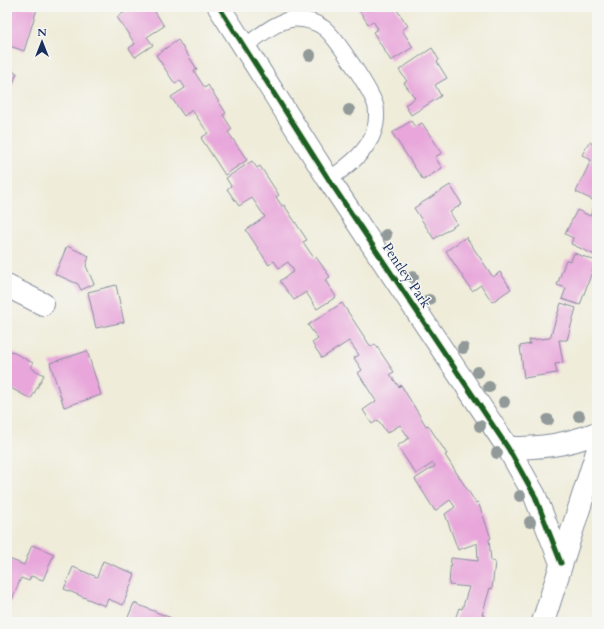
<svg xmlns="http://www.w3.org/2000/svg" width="604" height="629" viewBox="0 0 604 629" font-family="Cardo,serif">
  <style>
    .building { fill: #e8a6da }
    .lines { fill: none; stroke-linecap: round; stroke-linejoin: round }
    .lane-casing { stroke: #858e9c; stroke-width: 17 }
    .street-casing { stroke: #858e9c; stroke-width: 24 }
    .secondary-casing { stroke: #858e9c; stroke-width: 24 }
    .lane { stroke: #fff; stroke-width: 15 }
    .street { stroke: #fff; stroke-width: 22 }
    .secondary { stroke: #fff; stroke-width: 22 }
    .cycleway-casing { stroke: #f6f6f2; stroke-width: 8 }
    .cycleway { stroke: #1b5e20; stroke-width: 5 }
    .tree { fill: #919a98 }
    .labels { text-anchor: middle; stroke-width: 3; stroke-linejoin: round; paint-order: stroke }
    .street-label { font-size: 14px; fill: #1b2f5e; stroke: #f6f6f2 }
  </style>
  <rect width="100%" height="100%" fill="#f6f6f2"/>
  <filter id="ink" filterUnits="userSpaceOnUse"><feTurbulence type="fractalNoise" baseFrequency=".025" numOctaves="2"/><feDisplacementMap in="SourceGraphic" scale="8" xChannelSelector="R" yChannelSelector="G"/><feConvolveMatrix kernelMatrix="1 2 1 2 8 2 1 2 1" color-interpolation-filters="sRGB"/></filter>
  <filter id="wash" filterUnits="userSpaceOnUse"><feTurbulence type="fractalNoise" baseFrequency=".012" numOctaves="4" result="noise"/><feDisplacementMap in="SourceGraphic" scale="16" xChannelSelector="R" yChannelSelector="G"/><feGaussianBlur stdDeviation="0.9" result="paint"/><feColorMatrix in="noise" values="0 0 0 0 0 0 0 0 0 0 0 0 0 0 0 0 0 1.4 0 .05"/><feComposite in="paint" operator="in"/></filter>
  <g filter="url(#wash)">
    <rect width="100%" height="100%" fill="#efecd9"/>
    <g id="blocks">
      <path class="building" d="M7 7H32L37 9 24 51 7 45Z
        M133 7H152L164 26 147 37 153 45 135 57 129 48 135 44 117 17Z
        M357 7H395L408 26 402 30 413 47 391 61 373 32 378 29 373 21 368 24Z
        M178 40 197 69 194 71 199 79 205 88 208 85 226 113 223 115 232 129 228 132 247 160 225 175 201 138 208 133 192 110 184 116 171 97 185 88 180 80 175 84 156 55Z
        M432 48 439 60 437 62 447 78 435 85 441 96 411 115 405 105 415 98 404 83 407 81 399 70Z
        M7 69 17 73 7 99Z
        M411 121 415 127 422 123 442 153 435 157 442 168 423 180 392 133Z
        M589 142 597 146V202L576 192 591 160 582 155Z
        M252 161 257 168 260 166 279 195 276 197 282 206 284 205 307 240 303 242 314 258 316 257 330 277 325 280 336 297 317 309 306 292 294 300 280 281 294 271 288 262 279 268 274 261 269 265 246 230 265 217 252 198 239 206 227 189 231 186 226 178Z
        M450 185 462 204 450 212 457 224 434 239 414 208Z
        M594 207 597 208V256L571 244 573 238 565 234 577 210 590 216Z
        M466 237 493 277 500 272 511 289 492 302 481 285 472 291 446 251Z
        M67 246 89 256 86 266 94 284 81 290 78 284 55 274Z
        M574 253 596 261 580 305 562 299 566 288 557 285 566 260 571 261Z
        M116 285 124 322 96 328 88 292Z
        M342 303 371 347 375 344 394 372 390 374 399 387 401 385 426 426 428 425 447 454 445 455 447 458 476 503 478 502 491 538 489 539 491 561 495 562 492 589 490 588 482 615H484L482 622H454L459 608 462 609 469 587 449 585 451 558 478 561 477 543 458 550 445 514 455 507 450 500 435 511 415 479 435 466 433 463 416 474 397 446 409 438 400 425 387 433 378 420 372 424 363 410 376 401 358 373 362 370 354 358 359 355 349 341 322 358 312 343 318 339 308 325Z
        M561 303 576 308 567 340H559L563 363 555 364 557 373 524 378 520 346 530 344 529 340 550 338Z
        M7 349 33 363 31 368 44 375 31 399 7 386Z
        M87 351 101 395 64 407 50 363Z
        M32 545 54 554 43 580 31 576 29 581 21 578 11 602 7 601V558L24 565Z
        M103 561 135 574 123 605 108 599 105 606 64 589 73 567 97 577Z
        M134 603 181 622H126Z"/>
    </g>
  </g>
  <g filter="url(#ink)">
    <use href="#blocks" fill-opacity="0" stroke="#858e9c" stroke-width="1"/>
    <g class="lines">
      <g class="lane-casing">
        <path id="lane" d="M245 46C258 37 279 19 295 19 305 19 316 22 324 28 335 36 373 93 376 107 377 115 377 123 374 131 367 153 347 166 329 180"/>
      </g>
      <g class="street-casing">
        <path id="street" d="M219 7 329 180 508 448 535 496 561 563
          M7 286 43 304
          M508 448C541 448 566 445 597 433"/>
      </g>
      <g class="secondary-casing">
        <path id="secondary" d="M543 622 597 452"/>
      </g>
      <use href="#lane" class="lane"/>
      <use href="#street" class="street"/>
      <use href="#secondary" class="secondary"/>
      <g class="cycleway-casing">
        <path id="cycleway" d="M219 7 329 180 508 448 535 496 561 563"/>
      </g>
      <use href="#cycleway" class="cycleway"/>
    </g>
    <g class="tree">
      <circle cx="310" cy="55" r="6"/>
      <circle cx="349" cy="110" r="6"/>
      <circle cx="386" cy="235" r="6"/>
      <circle cx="413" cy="277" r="6"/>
      <circle cx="429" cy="300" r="6"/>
      <circle cx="463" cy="348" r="6"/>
      <circle cx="478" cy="372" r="6"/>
      <circle cx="489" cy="387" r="6"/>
      <circle cx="504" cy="402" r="6"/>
      <circle cx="579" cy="416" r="6"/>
      <circle cx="548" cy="420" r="6"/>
      <circle cx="480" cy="426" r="6"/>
      <circle cx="497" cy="453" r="6"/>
      <circle cx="520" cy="496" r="6"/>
      <circle cx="530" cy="522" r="6"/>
    </g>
  </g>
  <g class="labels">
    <g class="street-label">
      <text transform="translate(407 275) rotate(56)" y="5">Pentley Park</text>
    </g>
  </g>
  <rect width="604" height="629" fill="none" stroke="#f6f6f2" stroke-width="24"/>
  <g transform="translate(42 42)" stroke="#f6f6f2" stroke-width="3" paint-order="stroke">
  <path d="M0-3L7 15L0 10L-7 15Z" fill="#1b2f5e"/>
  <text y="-6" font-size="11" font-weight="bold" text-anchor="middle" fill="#1b2f5e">N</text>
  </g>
</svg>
